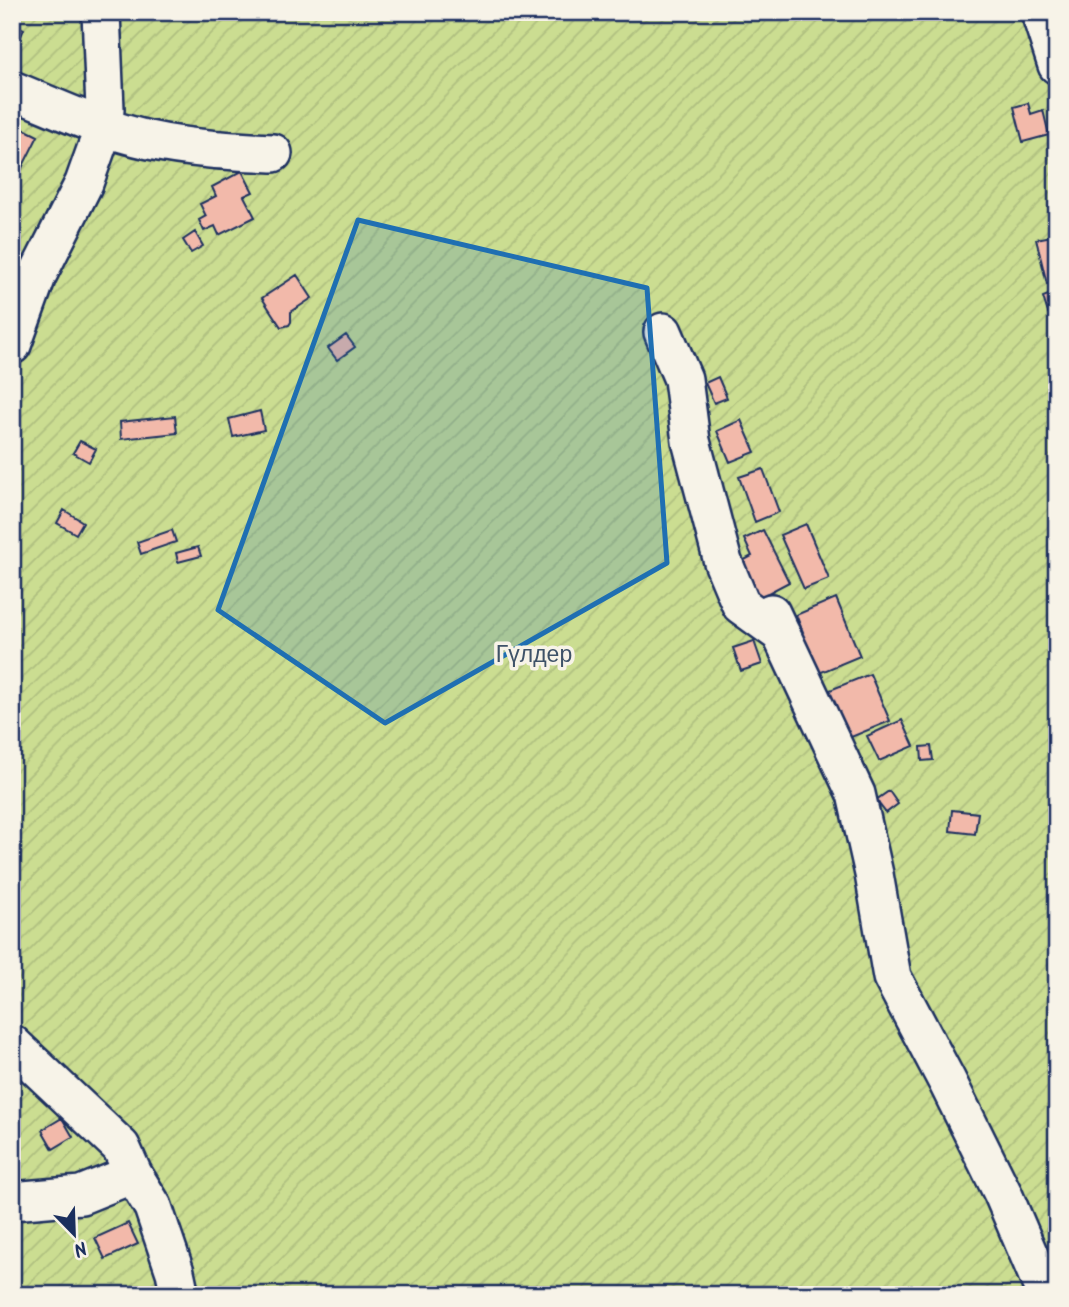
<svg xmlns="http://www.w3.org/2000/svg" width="1069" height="1307" viewBox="0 0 1069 1307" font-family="Kalam,sans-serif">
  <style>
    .garden { fill: url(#garden-furrows); stroke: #738678; stroke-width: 2 }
    .building { fill: #f2b9aa; stroke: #1b2f5e; stroke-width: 2 }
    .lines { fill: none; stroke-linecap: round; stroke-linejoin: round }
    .minor-casing { stroke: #1b2f5e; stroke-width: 42 }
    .minor { stroke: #f7f3e8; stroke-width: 37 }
    .marked { fill: #1f6fb2; fill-opacity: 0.2; stroke: #1f6fb2; stroke-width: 5; stroke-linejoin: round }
    .labels { text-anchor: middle; stroke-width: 7; stroke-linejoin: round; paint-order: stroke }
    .park-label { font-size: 23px; fill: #3e5268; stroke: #f7f3e8 }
  </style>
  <defs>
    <pattern id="garden-furrows" width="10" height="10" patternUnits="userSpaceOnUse" patternTransform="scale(1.75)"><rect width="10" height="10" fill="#cbdd91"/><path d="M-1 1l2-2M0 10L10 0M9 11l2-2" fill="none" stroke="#aebe7f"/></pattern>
  </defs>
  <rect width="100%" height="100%" fill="#f6e7dc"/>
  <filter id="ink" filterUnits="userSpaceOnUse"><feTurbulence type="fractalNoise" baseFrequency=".0143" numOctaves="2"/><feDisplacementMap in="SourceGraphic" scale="14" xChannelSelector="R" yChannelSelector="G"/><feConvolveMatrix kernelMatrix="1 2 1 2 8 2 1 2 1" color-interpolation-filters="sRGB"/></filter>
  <g filter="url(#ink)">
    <path class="garden" d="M12 12H1057V1295H12Z"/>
    <path class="building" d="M12 24 24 29 12 57Z
      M1028 103 1031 114 1043 110 1049 135 1023 142 1014 107Z
      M12 123 38 136 12 188Z
      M242 171 253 192 244 196 255 217 219 235 215 226 204 231 199 220 206 216 200 204 216 196 212 187Z
      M195 232 203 246 191 253 183 240Z
      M1057 235V281L1047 284 1036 239Z
      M297 275 312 298 291 312V322L289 325 281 327 262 298Z
      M1056 292 1057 310 1048 313 1043 297Z
      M346 335 355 347 337 360 328 348Z
      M718 377 727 398 714 403 705 383Z
      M260 411 264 430 233 437 229 419Z
      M175 416 177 433 121 439 120 422Z
      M741 420 755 452 730 462 717 431Z
      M80 441 96 449 89 462 73 453Z
      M763 469 779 512 755 522 739 477Z
      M64 510 83 522 76 534 57 523Z
      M806 524 829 579 804 589 780 535Z
      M172 530 176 542 141 554 137 542Z
      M763 530 789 582 751 602 733 566 752 556 744 539Z
      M198 547 201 556 178 562 176 553Z
      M836 598 860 656 812 676 795 635 803 632 796 615Z
      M754 641 762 664 741 671 733 648Z
      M870 674 890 721 844 740 825 692Z
      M902 720 914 746 879 761 867 736Z
      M931 746 933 760 922 761 921 747Z
      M889 791 898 804 886 813 876 800Z
      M952 810 978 813 975 834 950 831Z
      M62 1118 73 1137 53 1149 42 1130Z
      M128 1223 138 1244 105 1259 95 1238Z"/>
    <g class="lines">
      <g class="minor-casing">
        <path id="minor" d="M1040 12 1057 65
          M12 90C57 108 102 130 149 140 190 149 232 151 273 153
          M663 332 683 379 691 441 723 562 741 605 781 634
          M12 345 37 276 84 183 104 127 105 109 101 12
          M771 613 856 794 874 874 892 977 947 1081 1003 1194 1046 1295
          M12 1044 121 1147 133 1174 153 1207 175 1272 180 1295
          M12 1201 81 1195 133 1174"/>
      </g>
      <use href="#minor" class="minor"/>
    </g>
  </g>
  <path class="marked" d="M358 220 647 288 667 563 385 723 218 610Z"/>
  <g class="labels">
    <g class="park-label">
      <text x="534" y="662">Гүлдер</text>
    </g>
  </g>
  <rect width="1069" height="1307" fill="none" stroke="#f7f3e8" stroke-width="42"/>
  <rect x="21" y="21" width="1027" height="1265" fill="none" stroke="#1b2f5e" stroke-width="2.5" filter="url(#ink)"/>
  <g transform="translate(74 1234) rotate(157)" stroke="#f7f3e8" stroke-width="5" paint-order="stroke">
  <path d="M0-5L12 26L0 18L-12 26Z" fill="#1b2f5e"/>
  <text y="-10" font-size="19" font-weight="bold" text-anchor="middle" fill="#1b2f5e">N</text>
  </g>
</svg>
